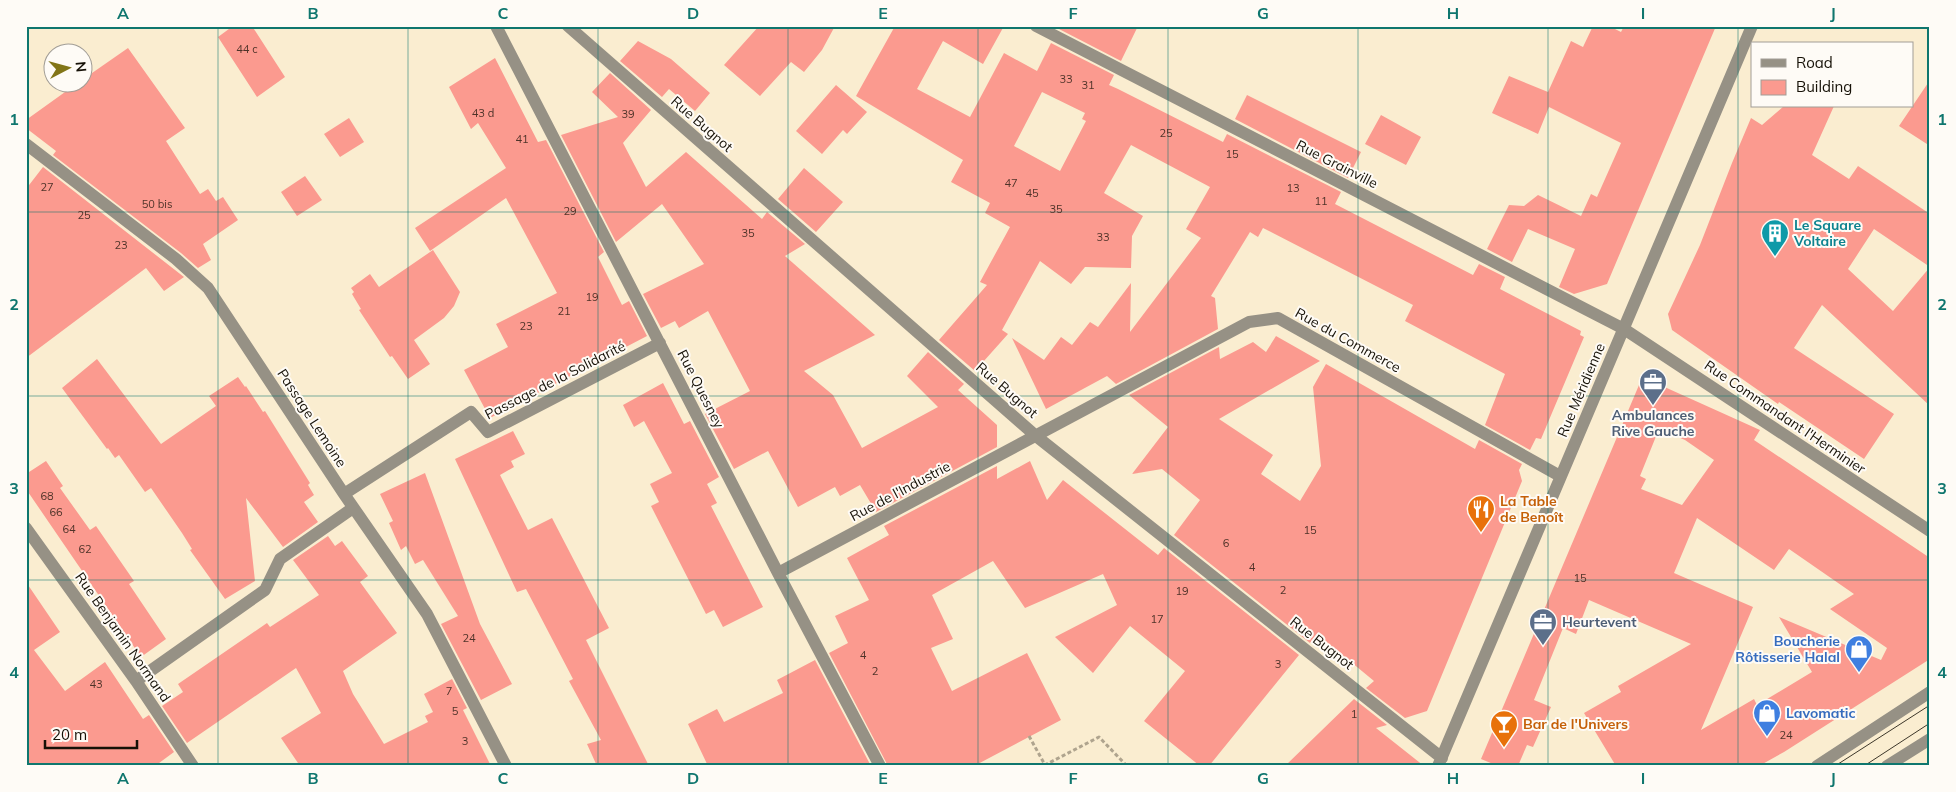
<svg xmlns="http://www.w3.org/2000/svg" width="1956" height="792" viewBox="0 0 1956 792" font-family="Mulish,sans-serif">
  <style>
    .building { fill: #fb9a8f; fill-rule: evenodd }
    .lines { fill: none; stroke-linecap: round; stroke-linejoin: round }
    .path { stroke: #afa48e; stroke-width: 3; stroke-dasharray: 4 2.5; stroke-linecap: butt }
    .minor { stroke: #969185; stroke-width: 12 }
    .tertiary { stroke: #969185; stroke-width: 12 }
    .tram { stroke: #3d372a; stroke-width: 1 }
    .grid { fill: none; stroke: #0f766e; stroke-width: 1; stroke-opacity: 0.55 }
    .labels { text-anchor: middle; stroke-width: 4; stroke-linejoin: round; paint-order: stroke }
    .number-label { font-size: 11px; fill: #4f3329 }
    .street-label { font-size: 14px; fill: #161107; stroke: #fefbf6 }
    .culture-label { font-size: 14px; font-weight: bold; fill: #0d838f; stroke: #fefbf6; text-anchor: start }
    .service-label { font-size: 14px; font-weight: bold; fill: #4e5e75; stroke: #fefbf6 }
    .food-label { font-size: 14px; font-weight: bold; fill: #c56008; stroke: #fefbf6; text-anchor: start }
    .shop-label { font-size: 14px; font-weight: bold; fill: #366cbe; stroke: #fefbf6; text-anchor: end }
    .neatline { fill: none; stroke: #0f766e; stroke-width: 2 }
    .grid-label { font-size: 16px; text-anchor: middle; font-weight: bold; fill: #0f766e }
  </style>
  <rect width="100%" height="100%" fill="#faedd0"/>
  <path class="building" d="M233 26H252L285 77 257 97 218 37Z
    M759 26H835L822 50 804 72 791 62 760 96 724 65Z
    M895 26H1004L983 64 943 41 917 89 970 117 1004 53 1037 71 1051 43 1114 75 1109 85 1118 89 1223 142 1227 134 1341 192 1335 204 1473 275 1479 264 1505 277 1500 289 1581 331 1580 335 1584 337 1541 439 1536 438 1530 450 1485 425 1505 374 1405 321 1413 305 1263 228 1258 237 1250 232 1211 296 1215 298 1218 329 1116 384 1107 376 1046 409 1012 338 1044 360 1061 337 1072 345 1090 322 1098 327 1131 283 1130 332 1201 238 1186 229 1210 187 1131 145 1104 193 1143 216 1132 236 1131 268 1085 267 1071 284 1040 261 1002 330 1008 334 975 371 939 340 987 285 980 282 1010 227 985 213 990 203 951 182 963 160 856 96ZM1042 92 1085 113 1082 119 1086 121 1060 171 1014 146Z
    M1060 26H1138L1121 61 1059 29Z
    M1593 26H1609L1621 32 1624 26H1716L1607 284 1574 294 1559 287 1575 249 1528 229 1512 262 1487 249 1509 205 1524 206 1538 195 1581 216 1591 194 1597 197 1621 143 1549 107 1538 134 1492 113 1509 76 1548 92 1571 41 1583 47Z
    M638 41 671 59 710 93 695 111 669 89 662 97 620 61Z
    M128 48 185 128 166 141 200 194 208 189 216 201 223 197 238 220 203 244 211 260 198 268 181 253 53 155 56 151 26 128V120L79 82H82V80Z
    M495 58 538 142 546 140 604 252 598 257 622 305 629 301 647 336 490 418 464 370 508 347 496 324 557 293 506 198 430 251 415 228 506 168 478 123 471 129 449 87Z
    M610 73 651 110 623 143 646 187 686 152 762 219 767 212 805 244 785 256 875 335 804 371 833 395 862 448 938 407 907 376 928 352 964 384 958 390 997 425V447L876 512 860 485 840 496 835 487 798 507 768 451 734 469 705 414 750 391 708 311 679 328 675 321 661 328 643 294 704 264 662 204 616 242 561 135 618 117 592 92Z
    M1930 80V146L1899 126Z
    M836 85 867 112 847 134 843 130 822 154 796 131Z
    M1247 95 1361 152 1348 178 1235 119Z
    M1784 106H1834L1812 155 1849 179 1858 166 1930 214V267L1874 229 1848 269 1893 311 1930 267V406L1822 305 1794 348 1894 414 1864 459 1779 402 1778 404 1672 330 1668 314 1700 245 1732 163 1751 118 1762 125Z
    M1381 115 1421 137 1406 165 1365 144Z
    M349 118 364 142 340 157 324 134Z
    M43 167 184 277 164 291 146 268 26 358V189Z
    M804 168 843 202 816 232 778 199Z
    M305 176 322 200 297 216 281 192Z
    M433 250 460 292 454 306 444 318 414 340 430 364 408 379 392 356 390 357 359 310 361 309 352 294 354 292 351 288 370 274 379 287Z
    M1276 336 1320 361 1219 419 1273 455 1261 474 1300 501 1321 466 1313 387 1326 364 1475 449 1479 440 1522 464 1519 470 1522 481 1427 711 1405 718 1366 688 1374 681 1317 634 1310 643 1174 535 1200 500 1162 469 1132 474 1168 427 1129 395 1219 347 1220 359 1253 342 1266 352Z
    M97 359 161 444 216 406 209 396 238 377 245 387 246 386 263 412 265 411 310 483 308 485 314 495 304 502 318 522 283 547 246 498 255 581 225 599 190 550 192 549 182 533 151 488 145 492 119 455 115 458 108 448 107 449 62 388Z
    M1649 380 1760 430 1754 440 1930 558V659L1784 752 1759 766H1616L1584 713 1621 692 1618 686 1691 644 1589 600 1576 634 1563 628 1534 700 1551 707 1533 747 1527 745 1518 766H1498L1481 759 1639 385ZM1659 429 1685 440 1714 460 1682 505 1641 489 1646 479 1640 476ZM1697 518 1774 570 1789 549 1854 594 1830 609 1887 648 1881 660 1779 617 1812 672 1757 705 1754 699 1701 730 1753 607 1674 573Z
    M663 383 684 424 690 421 719 477 707 484 717 503 711 506 763 607 723 627 714 610 706 614 651 506 659 502 650 484 672 473 644 421 634 427 623 405Z
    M513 431 525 454 511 461 514 467 500 475 528 530 552 518 609 628 586 640 649 766H597L587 744 601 740 569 681 573 679 526 589 517 592 455 459Z
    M46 461 63 486 60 488 90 530 96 526 134 581 129 584 166 639 141 657 26 489V474Z
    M1030 461 1047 500 1063 480 1158 555 1164 548 1299 655 1209 766H1200L1144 721 1185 671 1130 626 1093 673 1055 637 1117 605 1103 574 1025 608 993 561 932 595 953 639 931 648 952 691 1027 653 1061 720 974 766H888L829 653 848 643 835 616 869 600 847 558 889 535 884 526 997 466V479Z
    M425 473 480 624 512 684 481 700 441 624 458 616 423 560 415 564 406 546 401 550 389 523 393 521 380 494Z
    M328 536 335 546 342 541 368 576 360 582 397 633 343 671 353 694 384 744 428 722 425 716 433 712 424 694 452 679 467 708 463 710 491 766H300L281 738 321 713 296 668 187 743 162 706 183 692 178 684 267 623 270 627 319 595 293 560Z
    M26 582 60 632 34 650 65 691 105 662 143 719 149 715 174 752 155 766H26Z
    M815 660 871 766H708L688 724 717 709 724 722 783 693 777 680Z
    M1354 699 1387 725 1376 728 1424 766H1285Z"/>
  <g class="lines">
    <path class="path" d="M1029 736 1045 765 1099 737 1127 766"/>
    <path class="minor" d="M496 26 778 573 880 766
      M568 26 1036 436 1442 758
      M1036 26 1624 329 1930 531
      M26 144 176 259 208 288 344 494 427 614 506 766
      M344 494 471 412 488 432 660 343
      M26 528 136 681 193 766
      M778 573 1249 322 1278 318 1560 476
      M136 681 265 590 280 559 353 508
      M1438 766 1752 26"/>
    <path class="tertiary" d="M1817 766 1930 692
      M1887 766 1930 739"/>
    <path class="tram" d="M1835 766 1930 705
      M1864 766 1930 723"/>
  </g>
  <path class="grid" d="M218 26V766M408 26V766M598 26V766M788 26V766M978 26V766M1168 26V766M1358 26V766M1548 26V766M1738 26V766M26 212H1930M26 396H1930M26 580H1930"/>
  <defs>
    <g id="building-pin" transform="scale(1.4375)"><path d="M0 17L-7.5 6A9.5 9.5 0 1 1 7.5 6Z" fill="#0f9aa8" stroke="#fefbf6"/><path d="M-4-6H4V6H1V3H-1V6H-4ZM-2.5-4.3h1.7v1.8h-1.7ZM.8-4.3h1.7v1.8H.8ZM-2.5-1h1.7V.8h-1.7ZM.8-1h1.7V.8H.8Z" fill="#fff"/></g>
    <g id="office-pin" transform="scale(1.4375)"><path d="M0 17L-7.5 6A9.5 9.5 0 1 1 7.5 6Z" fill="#5c6f8a" stroke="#fefbf6"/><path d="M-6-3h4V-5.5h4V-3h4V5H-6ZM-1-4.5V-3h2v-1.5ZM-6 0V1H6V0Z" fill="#fff"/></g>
    <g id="restaurant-pin" transform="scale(1.4375)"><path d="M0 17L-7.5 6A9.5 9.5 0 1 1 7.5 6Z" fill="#e8710a" stroke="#fefbf6"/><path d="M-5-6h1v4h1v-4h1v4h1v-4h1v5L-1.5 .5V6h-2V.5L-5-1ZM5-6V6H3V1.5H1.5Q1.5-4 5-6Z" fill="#fff"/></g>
    <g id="shop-pin" transform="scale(1.4375)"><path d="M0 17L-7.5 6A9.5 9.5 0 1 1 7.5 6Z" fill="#3f7fe0" stroke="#fefbf6"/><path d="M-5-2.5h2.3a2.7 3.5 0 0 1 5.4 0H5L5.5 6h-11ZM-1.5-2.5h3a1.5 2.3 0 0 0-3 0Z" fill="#fff"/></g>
    <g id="bar-pin" transform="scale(1.4375)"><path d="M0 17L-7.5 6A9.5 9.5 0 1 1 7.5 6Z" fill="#e8710a" stroke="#fefbf6"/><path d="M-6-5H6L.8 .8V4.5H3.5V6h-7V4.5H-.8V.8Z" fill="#fff"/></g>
  </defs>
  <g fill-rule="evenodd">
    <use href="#building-pin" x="1775" y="233"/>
    <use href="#office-pin" x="1653" y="382"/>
    <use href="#restaurant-pin" x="1481" y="509"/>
    <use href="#office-pin" x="1543" y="622"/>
    <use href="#shop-pin" x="1859" y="649"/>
    <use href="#shop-pin" x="1767" y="713"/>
    <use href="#bar-pin" x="1504" y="724"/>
  </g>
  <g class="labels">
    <g class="number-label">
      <text x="247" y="53">44 c</text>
      <text x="1066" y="83">33</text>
      <text x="1088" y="89">31</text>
      <text x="483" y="117">43 d</text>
      <text x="628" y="118">39</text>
      <text x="1166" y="137">25</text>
      <text x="522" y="143">41</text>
      <text x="1232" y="158">15</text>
      <text x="1011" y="187">47</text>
      <text x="47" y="191">27</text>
      <text x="1293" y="192">13</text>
      <text x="1032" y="197">45</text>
      <text x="1321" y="205">11</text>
      <text x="157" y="208">50 bis</text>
      <text x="1056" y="213">35</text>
      <text x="570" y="215">29</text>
      <text x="84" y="219">25</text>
      <text x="748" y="237">35</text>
      <text x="1103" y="241">33</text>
      <text x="121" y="249">23</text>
      <text x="592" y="301">19</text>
      <text x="564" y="315">21</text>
      <text x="526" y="330">23</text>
      <text x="47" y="500">68</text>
      <text x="56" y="516">66</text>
      <text x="69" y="533">64</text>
      <text x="1310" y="534">15</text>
      <text x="1226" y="547">6</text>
      <text x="85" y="553">62</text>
      <text x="1252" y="571">4</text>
      <text x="1580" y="582">15</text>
      <text x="1283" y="594">2</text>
      <text x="1182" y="595">19</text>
      <text x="1157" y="623">17</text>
      <text x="469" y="642">24</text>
      <text x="863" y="659">4</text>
      <text x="1278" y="668">3</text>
      <text x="875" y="675">2</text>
      <text x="96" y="688">43</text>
      <text x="449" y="695">7</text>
      <text x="455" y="715">5</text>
      <text x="1354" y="718">1</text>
      <text x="1786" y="739">24</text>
      <text x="465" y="745">3</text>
    </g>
    <g class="street-label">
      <text transform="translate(702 124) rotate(41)" y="5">Rue Bugnot</text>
      <text transform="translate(1337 164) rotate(27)" y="5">Rue Grainville</text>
      <text transform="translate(1348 340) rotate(29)" y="5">Rue du Commerce</text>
      <text transform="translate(555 380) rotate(-27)" y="5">Passage de la Solidarité</text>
      <text transform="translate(701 389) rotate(63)" y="5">Rue Quesney</text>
      <text transform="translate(1007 390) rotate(41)" y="5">Rue Bugnot</text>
      <text transform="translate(1581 390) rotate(-67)" y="5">Rue Méridienne</text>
      <text transform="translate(1785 417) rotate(34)" y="5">Rue Commandant l'Herminier</text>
      <text transform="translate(312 418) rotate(57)" y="5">Passage Lemoine</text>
      <text transform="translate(900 491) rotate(-28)" y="5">Rue de l'Industrie</text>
      <text transform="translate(123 637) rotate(55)" y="5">Rue Benjamin Normand</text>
      <text transform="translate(1322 643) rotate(38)" y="5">Rue Bugnot</text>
    </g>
    <g class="culture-label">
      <text x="1794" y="230">Le Square<tspan x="1794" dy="16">Voltaire</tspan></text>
    </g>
    <g class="service-label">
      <text x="1653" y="420">Ambulances<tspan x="1653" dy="16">Rive Gauche</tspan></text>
      <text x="1562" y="627" text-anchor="start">Heurtevent</text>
    </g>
    <g class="food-label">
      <text x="1500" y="506">La Table<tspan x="1500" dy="16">de Benoît</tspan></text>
      <text x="1523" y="729">Bar de l'Univers</text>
    </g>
    <g class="shop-label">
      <text x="1840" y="646">Boucherie<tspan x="1840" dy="16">Rôtisserie Halal</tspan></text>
      <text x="1786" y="718" text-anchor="start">Lavomatic</text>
    </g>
  </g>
  <rect width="1956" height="792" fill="none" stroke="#fefbf6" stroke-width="55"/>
  <rect x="1751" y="42" width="162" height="65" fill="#fefbf6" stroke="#a19d96"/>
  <rect x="1761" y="59" width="25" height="8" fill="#969185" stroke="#a19d96"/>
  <text x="1796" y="68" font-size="15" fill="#161107">Road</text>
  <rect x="1761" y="80" width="25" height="15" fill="#fb9a8f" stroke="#a19d96"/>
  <text x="1796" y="92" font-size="15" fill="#161107">Building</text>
  <g transform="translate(68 68) rotate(84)"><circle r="24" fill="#fefbf6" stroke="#a19d96"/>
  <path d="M0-4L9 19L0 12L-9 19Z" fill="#827517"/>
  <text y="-8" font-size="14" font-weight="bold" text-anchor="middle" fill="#161107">N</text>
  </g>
  <path d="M45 740v8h92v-8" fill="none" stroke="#161107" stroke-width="2.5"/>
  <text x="52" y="740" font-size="15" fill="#161107" stroke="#fefbf6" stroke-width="4" paint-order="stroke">20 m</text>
  <rect x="28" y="28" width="1900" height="736" class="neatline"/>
  <g class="grid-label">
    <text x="123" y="19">A</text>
    <text x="313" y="19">B</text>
    <text x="503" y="19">C</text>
    <text x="693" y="19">D</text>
    <text x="883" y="19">E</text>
    <text x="1073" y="19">F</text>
    <text x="1263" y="19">G</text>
    <text x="1453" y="19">H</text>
    <text x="1643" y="19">I</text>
    <text x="1833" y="19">J</text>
    <text x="14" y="125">1</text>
    <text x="1942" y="125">1</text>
    <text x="14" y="310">2</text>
    <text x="1942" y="310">2</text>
    <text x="14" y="494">3</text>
    <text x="1942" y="494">3</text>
    <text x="14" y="678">4</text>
    <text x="1942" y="678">4</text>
    <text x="123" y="784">A</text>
    <text x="313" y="784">B</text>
    <text x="503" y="784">C</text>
    <text x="693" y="784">D</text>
    <text x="883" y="784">E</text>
    <text x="1073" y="784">F</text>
    <text x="1263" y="784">G</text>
    <text x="1453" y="784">H</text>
    <text x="1643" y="784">I</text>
    <text x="1833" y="784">J</text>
  </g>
</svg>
